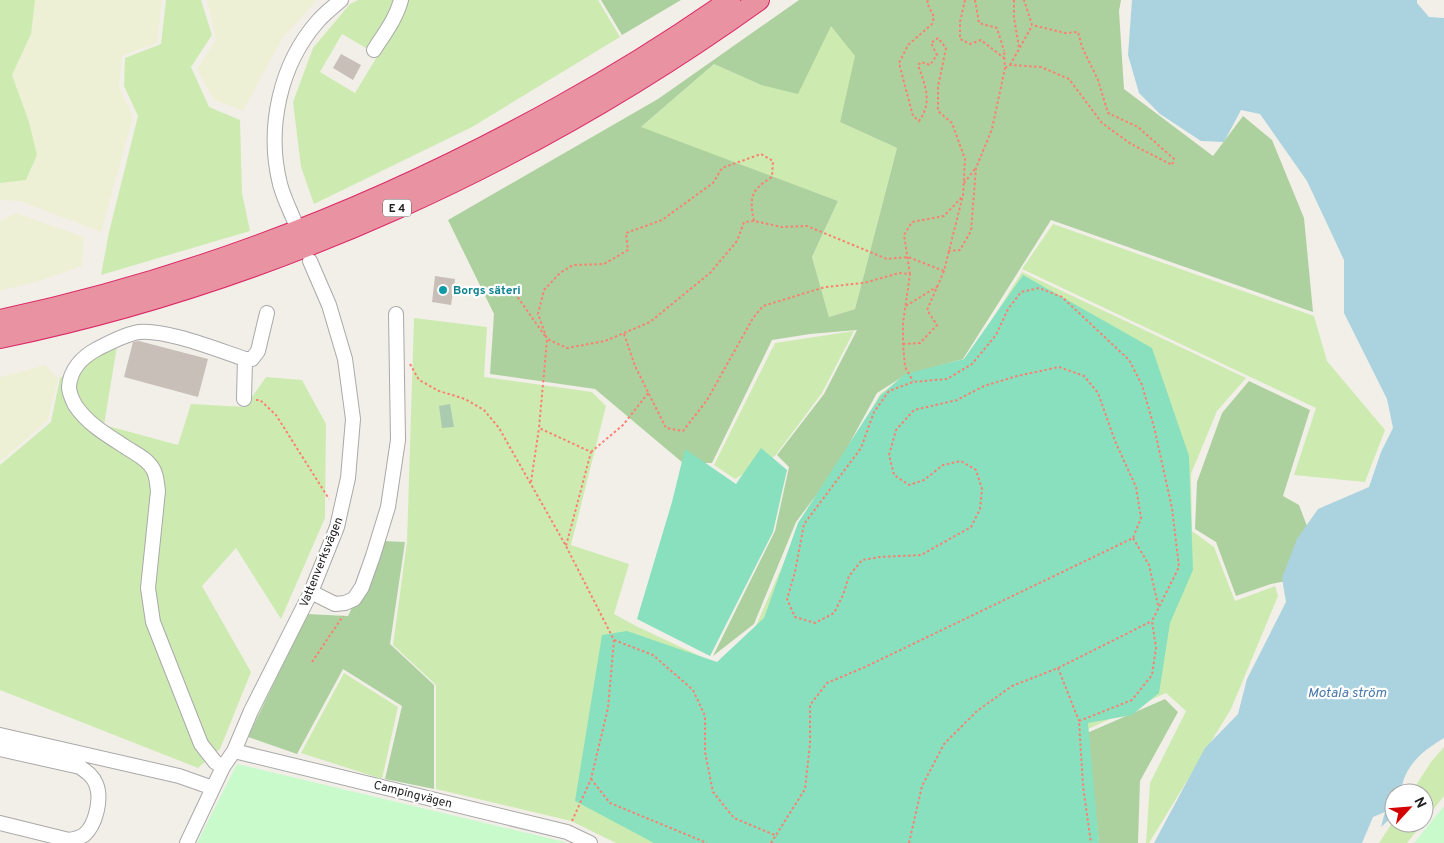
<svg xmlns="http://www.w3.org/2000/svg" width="1444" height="843" viewBox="0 0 1444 843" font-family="Overpass,sans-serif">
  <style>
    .farmland { fill: #eef0d5 }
    .grass { fill: #cdebb0; fill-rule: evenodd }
    .forest { fill: #add19e; fill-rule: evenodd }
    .cemetery { fill: #aacbaf }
    .park { fill: #c8facc }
    .pitch { fill: #88e0be }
    .water { fill: #aad3df }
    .building { fill: #c7bfb8 }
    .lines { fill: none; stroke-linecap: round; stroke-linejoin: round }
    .minor-casing { stroke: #a9a9a9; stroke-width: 16 }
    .highway-casing { stroke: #dc2a67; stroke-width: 22 }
    .path { stroke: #fa8072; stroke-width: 2; stroke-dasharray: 2.5 2.5; stroke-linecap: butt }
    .minor { stroke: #fff; stroke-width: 14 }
    .highway { stroke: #e892a2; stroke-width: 20 }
    .culture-dot { fill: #0f9aa8; stroke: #fff; stroke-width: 2 }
    .labels { text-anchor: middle; stroke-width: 4.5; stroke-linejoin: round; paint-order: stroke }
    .shield { fill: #fff; stroke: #646464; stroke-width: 1 }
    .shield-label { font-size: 11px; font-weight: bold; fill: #222 }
    .culture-label { font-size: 12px; font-weight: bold; fill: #0d838f; stroke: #fff; text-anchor: start }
    .street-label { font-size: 12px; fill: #222; stroke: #fff }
    .water-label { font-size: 14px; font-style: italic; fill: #4a7aab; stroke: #fff }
  </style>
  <rect width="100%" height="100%" fill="#f2efe9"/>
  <path class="farmland" d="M35 0H162L157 43 122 56 119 87 133 117 101 232 20 201 0 200V183L26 180 37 155 29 122 12 75 31 34Z
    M207 0H317L282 39 243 111 214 100 197 69 216 40Z
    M16 213 84 237 82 266 39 281 0 291V221Z
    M45 365 58 378 48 420 0 462V377Z"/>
  <path class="grass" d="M0 0H35L31 34 12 75 29 122 37 155 26 180 0 183Z
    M166 0H201L212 35 191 67 209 107 240 120 242 193 250 231 101 275 109 232 138 116 124 86 125 58 161 44Z
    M358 0H598L620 37 472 127 314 204 301 167 293 102 313 48 350 4ZM342 34 378 55 355 93 320 72Z
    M831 25 856 56 840 122 897 148 855 309 829 317 812 257 838 201 640 128 714 64 761 85 820 46Z
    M1053 224 1314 316 1327 361 1385 430 1365 482 1294 475 1316 408 1022 269Z
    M1022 272 1246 378 1217 411 1191 474 1192 531 1214 547 1235 601 1275 586 1278 596 1231 709 1149 843H1146L1150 783 1186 711 1166 693 1084 731 1095 843H616L571 821 436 789V685L393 645 407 542 414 318 487 327 484 377 592 392 606 406 571 545 629 564 614 614 636 626 721 666 755 628 801 523 838 475 880 394 903 377 966 361Z
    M854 331 822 393 775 456 735 479 714 465 775 343Z
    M117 346 104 425 178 445 191 404 245 407 266 377 302 380 326 424 325 518 281 619 236 548 202 586 251 672 220 749 198 768 0 690V465L51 422 60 378 96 352Z
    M344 673 398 707 382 779 301 753Z
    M1444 747V796L1424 821V793H1411L1431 762Z
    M1394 820V823H1423L1407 843H1379Z"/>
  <path class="forest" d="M601 0H681L622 35Z
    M799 0H1121L1119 11 1124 89 1213 156 1243 116 1272 140 1304 218 1313 312 1051 220 963 359 904 376 877 393 835 470 796 522 754 624 713 656 775 531 789 467 777 455 824 394 857 330 810 334 772 340 712 463H683L595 389 490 374 494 314 448 220 658 99ZM831 26 855 56 840 122 897 148 855 309 829 317 812 257 838 201 641 127 714 64 761 85 798 94Z
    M1249 381 1310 410 1283 496 1299 505 1325 573 1271 584 1236 596 1216 542 1195 529 1197 482 1222 413Z
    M384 541 405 542 390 644 434 685V789L385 779 402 706 343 669 297 754 248 737 307 614 348 616Z
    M1165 699 1178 712 1140 781 1138 843H1099L1087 733Z"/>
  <path class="cemetery" d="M450 404 454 427 442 428 439 406Z"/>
  <path class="park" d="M237 764 565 842 567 843H197Z
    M1444 806V843H1414Z"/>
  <path class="pitch" d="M1023 275 1152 348 1189 456 1193 570 1170 623 1159 693 1132 715 1088 723 1099 843H654L575 801 602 635 627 631 717 662 764 618 798 523 880 396 905 374 964 359Z
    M761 448 787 470 773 532 710 656 637 619 672 502 685 449 736 484Z"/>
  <path class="water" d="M1132 0H1417V3L1429 17 1444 18V738C1422 751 1403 767 1401 793H1394V815L1381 827 1385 812 1373 817 1362 843H1154L1205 748 1238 714 1247 679 1286 602 1282 578 1297 539 1318 509 1369 487 1381 452 1393 428 1387 399 1344 313V260L1307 181 1260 114 1241 110 1224 142 1201 141 1160 114 1139 93 1128 55Z"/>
  <path class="building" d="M341 54 361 65 353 80 333 68Z
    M435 276 455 279 451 305 432 302Z
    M139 341 208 359 198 397 124 377 133 342Z"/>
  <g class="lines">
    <g class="minor-casing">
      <path id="minor" d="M374 50C384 34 396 19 401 0
        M294 220C289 208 283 196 280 184 266 128 280 64 318 21 325 13 333 7 341 0
        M244 399 245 359
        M311 592 335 604 345 603 354 599 362 587 373 556 388 507 398 440 396 314
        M0 735 179 776 213 788
        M0 749 80 767C87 772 93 776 96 784 102 798 96 825 84 835 79 838 75 839 69 840L0 823
        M234 751 567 832 590 843
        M223 767 215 762 201 744 153 622 148 588 158 491C157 484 157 476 153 469 147 458 134 453 124 446 105 434 87 423 75 405 72 399 69 393 69 387 70 370 82 357 97 349 109 343 125 334 139 332 166 329 218 350 245 359H252L258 351 267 313
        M187 843 223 767 234 751 251 711 311 592 337 527 348 478 353 419 345 359 329 305 310 261"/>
    </g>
    <g class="highway-casing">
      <path id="highway" d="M0 320C197 278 387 203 562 105 620 73 676 38 730 0
        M0 338C271 282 535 161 759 0"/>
    </g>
    <path class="path" d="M965 0 960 22V39L970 44 981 40 1004 58
      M975 0 979 23 997 28 1004 51
      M1014 0V17L1019 48
      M1010 65 1032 26
      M1005 68 1010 65 1041 67 1069 79 1102 123 1131 144 1172 165 1174 159 1138 127 1108 113 1098 80 1082 47 1078 32 1065 33 1032 25 1024 0
      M964 183 975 169
      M754 221C749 197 751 190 772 177L773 161 761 154 722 168 713 183 662 220 626 233 628 250 604 264 573 265 560 273 544 290 538 314 547 339 567 348 605 341 650 322 710 273 737 241 744 222 754 221 782 227 807 226 887 259 908 257 944 271
      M948 251 960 250 971 231 976 168 992 129 1005 68 1004 50
      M910 274 904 235 912 222 944 216 962 197
      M512 289 545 336
      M906 306 938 286
      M624 334 635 366 666 428 683 431 707 400 753 318 763 306 825 287 864 283 899 273 910 274 903 323V344L905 367 913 381
      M547 340 539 428 591 452 566 546
      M903 344 920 343 937 325 927 310 944 271 963 195 965 159 952 123 938 111V87L946 48 938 38 931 43 937 55 930 65 921 62 918 65C925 85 933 102 919 121L913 116 899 63 908 45 932 24 934 17 927 3 928 0
      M410 364 419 380 439 391 465 399 484 410 499 428 566 546 614 640 653 655 693 690 705 716V752L713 792 734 818 777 836
      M256 400H260L276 415 329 499
      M591 452 623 425 649 392
      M531 482 539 428
      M1133 538 1149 565 1158 605
      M312 662 343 616
      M1058 668 1079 721
      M591 779 610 803 707 843
      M572 821 591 779 608 708 614 640
      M771 843 805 789 810 744V705L827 683 865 667 1133 538 1141 518 1136 487 1115 441 1098 393 1084 376 1059 367 1017 376 984 386 957 400 914 410 896 430 889 455 894 475 909 485 924 480 943 465 961 461 976 470 982 489 980 509 971 527 921 555 880 557 862 560 849 576 843 595 834 613 815 623 795 617 787 599 795 572 804 524 861 448 874 412 889 391 913 382 947 379 972 364 996 335 1008 309 1021 292 1039 288 1062 297 1129 360 1142 385 1154 427 1172 508 1179 567 1152 621 1156 648 1152 675 1132 700 1079 721 1083 786 1091 843
      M909 843 922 786 944 744 977 711 1012 686 1058 668 1152 621"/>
    <use href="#minor" class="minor"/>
    <use href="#highway" class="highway"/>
  </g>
  <circle class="culture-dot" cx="443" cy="290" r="5"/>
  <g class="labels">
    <rect class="shield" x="383" y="199.5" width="28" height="17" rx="4"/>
    <g class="shield-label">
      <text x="397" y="212">E 4</text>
    </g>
    <g class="culture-label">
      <text x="453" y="294">Borgs säteri</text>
    </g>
    <g class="street-label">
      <text transform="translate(321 562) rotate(-68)" y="4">Vattenverksvägen</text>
      <text transform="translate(413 794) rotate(14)" y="4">Campingvägen</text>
    </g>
    <g class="water-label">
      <text x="1347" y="697">Motala ström</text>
    </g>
  </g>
  <g transform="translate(1409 808) rotate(64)"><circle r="24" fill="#ffffff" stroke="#a7a7a7"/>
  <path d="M0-4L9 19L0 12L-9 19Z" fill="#d40000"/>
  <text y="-8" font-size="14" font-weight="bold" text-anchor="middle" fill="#222222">N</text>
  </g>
</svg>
